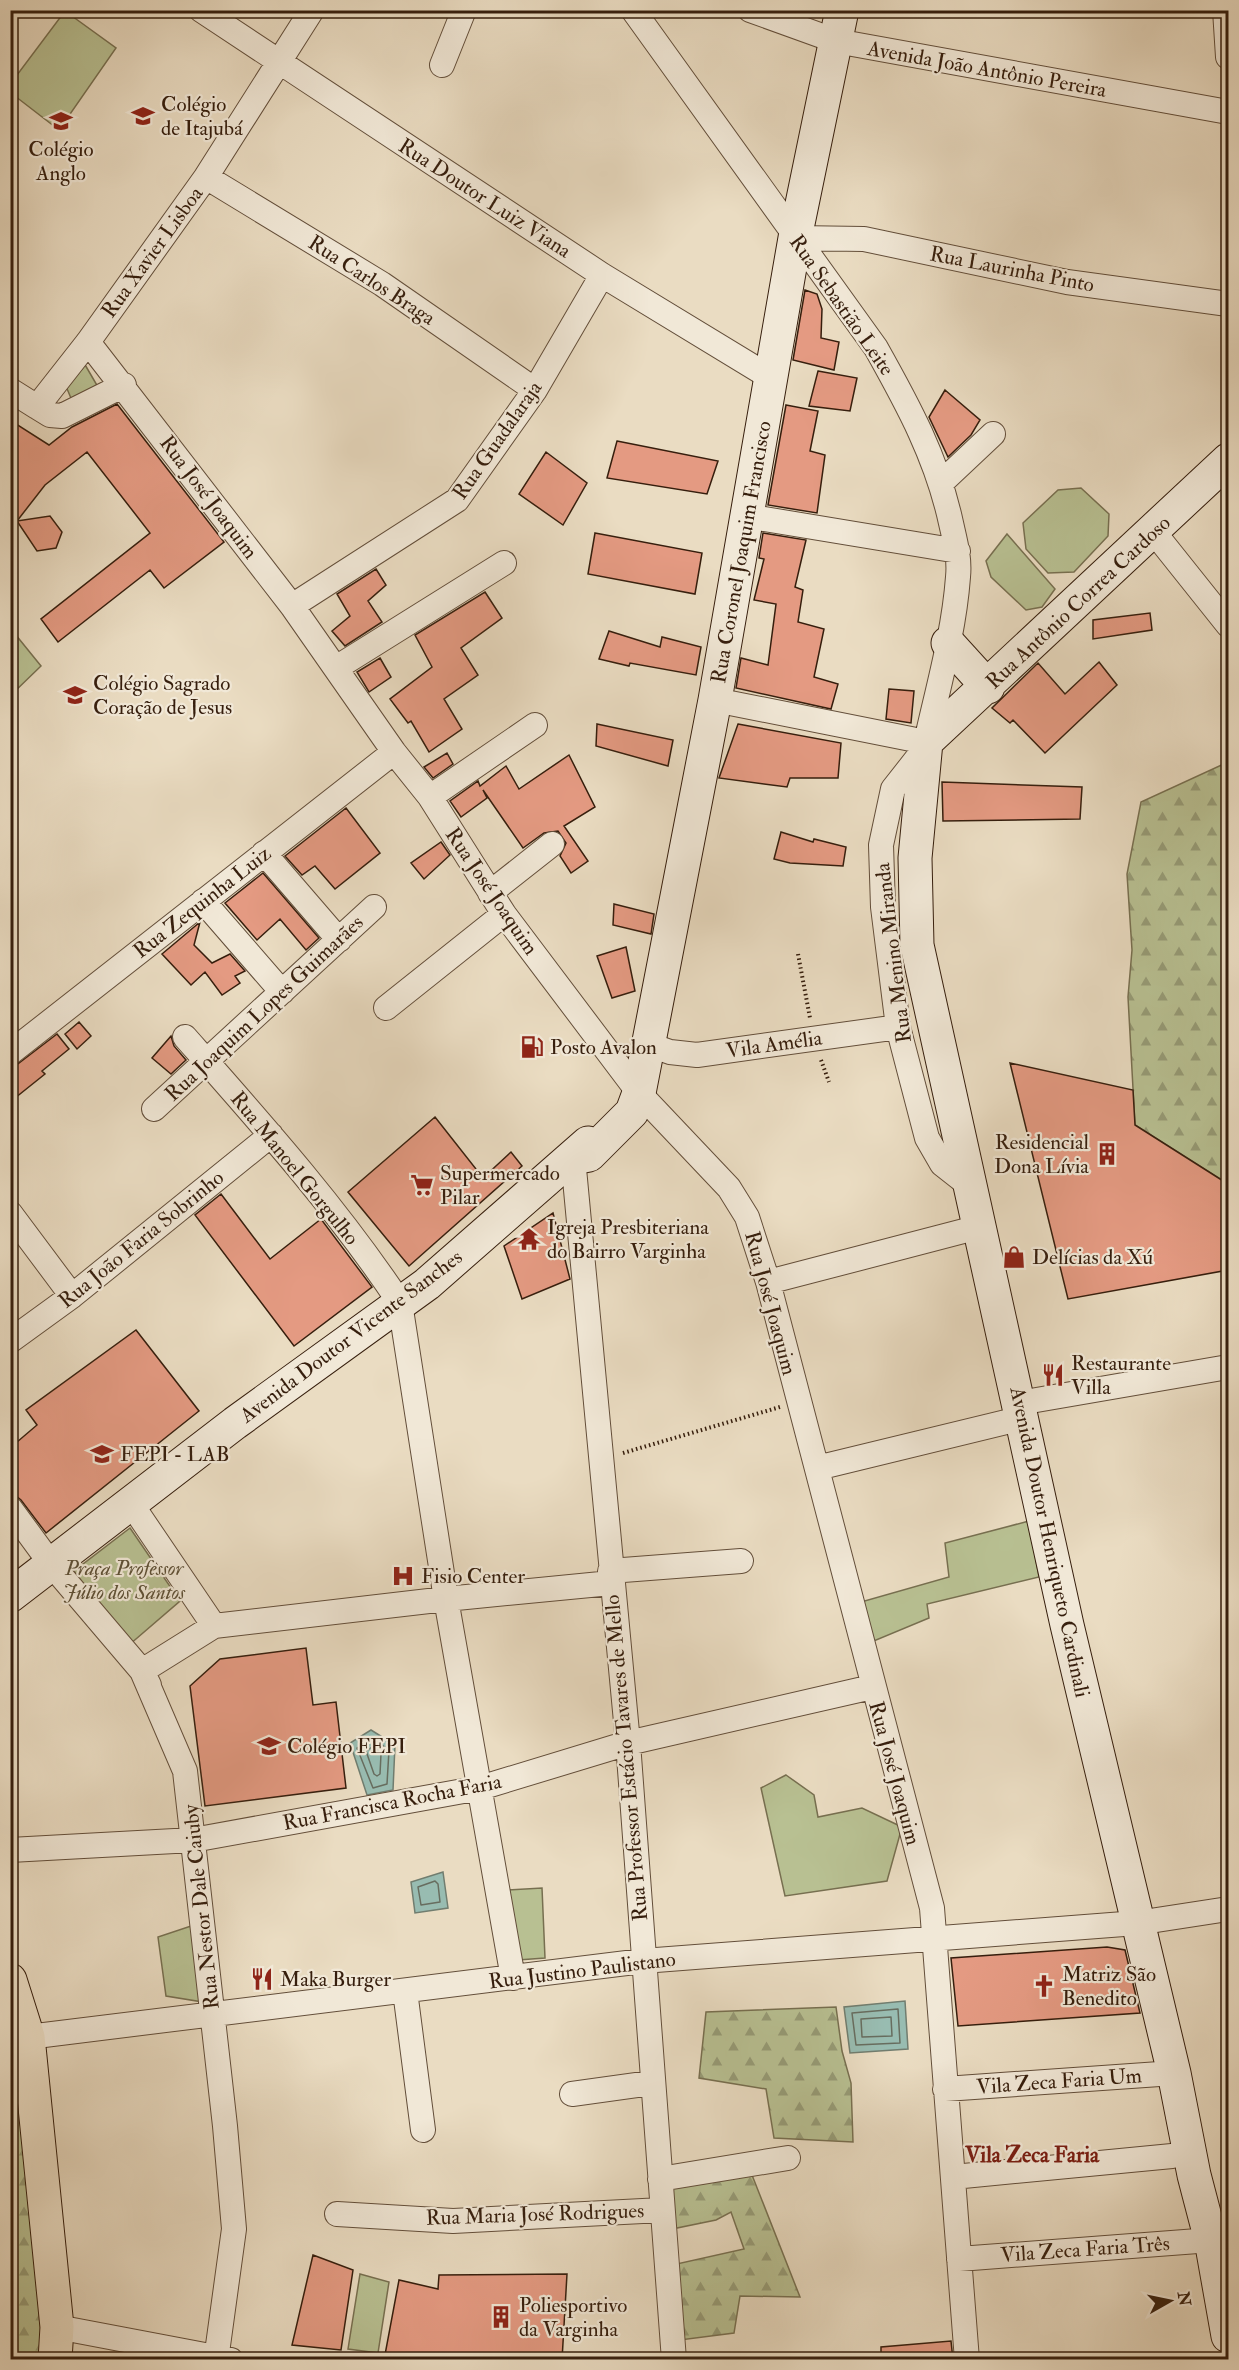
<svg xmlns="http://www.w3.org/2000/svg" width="1239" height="2370" viewBox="0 0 1239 2370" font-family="'IM FELL Double Pica',serif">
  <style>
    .green { fill: #b8c092; stroke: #776f50; stroke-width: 1.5 }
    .forest { fill: url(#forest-firs); stroke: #776f50; stroke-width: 1.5 }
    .water { fill: #98bcb1; stroke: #717d6f; stroke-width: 1.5 }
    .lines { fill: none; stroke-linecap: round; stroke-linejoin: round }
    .shore { stroke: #676d5f; stroke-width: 1.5 }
    .building { fill: #e49a82; stroke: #361e0d; stroke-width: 1.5 }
    .minor-casing { stroke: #634e3a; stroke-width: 26 }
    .secondary-casing { stroke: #361e0d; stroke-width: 35 }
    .primary-casing { stroke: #361e0d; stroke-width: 35 }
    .path { stroke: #361e0d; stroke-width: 4; stroke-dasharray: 1.5 3; stroke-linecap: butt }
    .minor { stroke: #f1e8d7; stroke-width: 24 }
    .secondary { stroke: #f1e8d7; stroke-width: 33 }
    .primary { stroke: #eadcc2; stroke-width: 33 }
    .labels { text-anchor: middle; stroke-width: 4.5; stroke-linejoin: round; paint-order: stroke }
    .street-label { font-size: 21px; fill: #361e0d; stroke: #f1e8d7 }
    .poi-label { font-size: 21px; fill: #361e0d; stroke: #f1e8d7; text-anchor: start }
    .park-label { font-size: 21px; font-style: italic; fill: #5d4f35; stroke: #f1e8d7 }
    .neighbourhood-label { font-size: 22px; font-weight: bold; fill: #7a1f14; stroke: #f1e8d7 }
  </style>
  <defs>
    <pattern id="forest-firs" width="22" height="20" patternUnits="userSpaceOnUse" patternTransform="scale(1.5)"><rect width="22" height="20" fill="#b8c092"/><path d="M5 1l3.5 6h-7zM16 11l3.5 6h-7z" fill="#969b76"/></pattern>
  </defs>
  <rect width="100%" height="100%" fill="#eadcc2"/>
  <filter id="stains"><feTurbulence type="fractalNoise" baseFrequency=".00333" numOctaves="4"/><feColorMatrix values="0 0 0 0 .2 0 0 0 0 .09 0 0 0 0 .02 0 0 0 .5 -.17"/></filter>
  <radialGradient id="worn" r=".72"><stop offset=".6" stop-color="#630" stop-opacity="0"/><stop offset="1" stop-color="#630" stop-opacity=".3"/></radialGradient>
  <path class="green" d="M65 11 116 48 59 130 11 93V83Z
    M84 363 98 387 73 403 65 384Z
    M1081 488 1109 514 1108 536 1074 572 1048 573 1026 549 1023 523 1058 490Z
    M1007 534 1055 589 1042 607 1026 610 991 577 986 561Z
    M11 629 41 666 11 695H10Z
    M1029 1521 1039 1577 927 1604 929 1618 869 1643 861 1602 949 1577 945 1543Z
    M130 1528 180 1601 129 1645 74 1571Z
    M786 1775 814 1795 818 1817 862 1808 902 1827 887 1881 785 1896 761 1788Z
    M542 1888 545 1958 518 1960 507 1890Z
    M194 1925 203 2002 166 1996 158 1937Z
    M360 2274 389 2282 378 2353 348 2349Z"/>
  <path class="forest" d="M1228 762V1184L1135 1125 1128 997 1132 950 1127 874 1141 802Z
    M836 2007 842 2051 851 2083 853 2142 774 2138 766 2089 699 2078 706 2012Z
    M10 2012 17 2033 43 2359H11Z
    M752 2175 800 2297 740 2296 734 2333 680 2340 672 2265 744 2249 731 2212 716 2220 672 2229 670 2187Z"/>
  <path class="water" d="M371 1730 395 1745 393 1790 367 1795 350 1743Z
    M443 1872 448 1908 415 1913 411 1882Z
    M905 2001 908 2049 850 2053 844 2007Z"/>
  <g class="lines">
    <path class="shore" d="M372 1738 389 1750 387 1784 373 1788 357 1748Z
      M372 1747 381 1754 380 1774 377 1776 374 1774 366 1751Z
      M435 1881 438 1884 440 1902 421 1905 418 1887Z
      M898 2009 900 2043 856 2045 852 2013Z
      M891 2017 892 2036 862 2037 861 2019Z"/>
  </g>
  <path class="building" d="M805 290 817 294 822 309 821 338 839 342 834 370 793 360Z
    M818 371 857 378 850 411 809 406Z
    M945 390 980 420 971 435 948 457 929 417Z
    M117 404 224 542 164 588 150 570 58 642 41 619 150 533 87 452 45 485 17 521 50 516 62 532 56 548 37 551 17 521 10 529V420L49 445 72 427Z
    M786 405 818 411 810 451 825 455 817 513 768 505Z
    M617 441 718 461 707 494 607 478Z
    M546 452 587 483 563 525 519 494Z
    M595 533 702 553 695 594 588 574Z
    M763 533 806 540 795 587 803 590 798 622 824 629 814 677 838 684 831 709 736 688 741 658 768 665 776 604 754 600 764 559 759 558Z
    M376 569 386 585 368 601 382 622 345 646 332 631 350 616 337 594Z
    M485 592 502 618 461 648 478 675 444 699 462 729 429 752 411 721 408 723 390 699 432 667 415 635Z
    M1150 613 1152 630 1093 639V620Z
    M609 631 660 647 662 637 701 647 696 675 630 663 629 666 599 659Z
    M380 658 391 677 369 692 357 672Z
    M1099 662 1117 685 1045 753 1013 720 1010 723 992 708 1038 663 1065 694Z
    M889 689 914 691 911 723 886 719Z
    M597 724 673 740 668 766 596 746Z
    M738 724 841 743 838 778H790L787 787 719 778Z
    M447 753 453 764 433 778 424 767Z
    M569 755 595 807 564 826 588 861 571 873 560 856 566 843 558 831 544 833 523 848 483 790 487 798 461 817 450 801 478 781 480 786 506 766 519 789Z
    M942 782 1082 787 1080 819 943 821Z
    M346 808 380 853 335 889 315 866 302 875 285 856Z
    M781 832 813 842 814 839 846 847 843 866 790 863 774 859Z
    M441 842 450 855 424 879 411 863Z
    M263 873 319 938 306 950 280 919 257 940 225 903Z
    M614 904 654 914 651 934 613 925Z
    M200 922 194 945 212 963 230 954 245 971 235 976 240 983 222 995 205 972 191 985 162 954Z
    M626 947 635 991 612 998 597 956Z
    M79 1022 91 1036 77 1049 65 1034Z
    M57 1034 69 1049 42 1071 45 1074 10 1102V1070Z
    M171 1036 174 1046 186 1060 171 1074 152 1058Z
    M1010 1063 1133 1090 1135 1125 1228 1184V1270L1068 1299Z
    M435 1117 483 1178 511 1152 522 1166 409 1266 348 1192Z
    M221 1194 270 1259 321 1219 372 1287 294 1346 195 1215Z
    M553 1213 570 1279 522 1299 504 1246Z
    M136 1330 199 1411 46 1533 21 1500 10 1491V1448L37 1425 26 1410Z
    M306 1648 313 1705 336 1702 346 1788 205 1806 190 1686 220 1659Z
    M1107 1947 1125 1950 1140 2013 958 2026 951 1958Z
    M313 2255 353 2270 341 2350 292 2345Z
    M567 2274 562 2360H384L399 2280 438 2289 439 2275Z
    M951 2341 953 2360H881V2347Z"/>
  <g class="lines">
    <g class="minor-casing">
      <path id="minor" d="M201 10 602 275 773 379
        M633 10 876 348C908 405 937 458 951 523 955 541 960 558 958 577 954 632 938 688 926 742L715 700
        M750 10 836 41 1228 112
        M1225 10 1228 57
        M442 65 464 10
        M206 177 382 284 535 390
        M795 238 864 239 1067 282 1228 304
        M88 342 292 606 394 752 430 797 504 914 639 1093 729 1188 747 1217 768 1282 932 1908 967 2360
        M124 385 62 416 50 415 37 407 88 342 206 177 312 10
        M10 390 37 407
        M942 482 993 434
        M746 516 958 551
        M1153 531 1228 625
        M292 606 457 500 535 390 602 275
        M336 668 504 563
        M926 747 893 789 881 845 883 907 898 1027 927 1138 942 1164 970 1186
        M430 797 535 725
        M264 853 339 940
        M490 893 552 844
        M203 901 282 992
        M386 1008 504 914
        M185 1037C260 1122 337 1208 400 1303L446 1599 513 1978
        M650 1045 670 1052 697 1055 898 1027
        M10 1053 394 752
        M154 1109 374 907
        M573 1158 628 1743 674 2360
        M10 1213 72 1296
        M768 1282 979 1227
        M10 1341 72 1296 271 1135
        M1019 1403 1228 1367
        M817 1468 1023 1418
        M132 1505 214 1626
        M10 1508 51 1564 142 1671 149 1685
        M610 1571 741 1561
        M142 1671 185 1771 225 2126 234 2229 216 2360
        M142 1671 214 1626 446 1599 611 1583
        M10 1850 193 1840 480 1788 628 1743 872 1687
        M405 1991 423 2130
        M28 2037 643 1961 1137 1923 1228 1909
        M945 2089 1174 2073
        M572 2094 651 2083
        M953 2177 1172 2156
        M660 2179 788 2158
        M337 2214 453 2221 662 2210
        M959 2259 1211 2240
        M57 2327 231 2360"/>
    </g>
    <g class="secondary-casing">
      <path id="secondary" d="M1228 460 926 742 915 858 917 945 1067 1625 1174 2073 1194 2175 1211 2240 1228 2336
        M948 643 988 687
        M573 1158 589 1155 632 1112 639 1093 715 700 795 238 842 10
        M10 1596 235 1423 427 1284 588 1143"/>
    </g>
    <g class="primary-casing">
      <path id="primary" d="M10 1980 28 2037 57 2327 55 2360"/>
    </g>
    <path class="path" d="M798 954 810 1018
      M821 1060 829 1082
      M623 1453 780 1407"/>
    <use href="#minor" class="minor"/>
    <use href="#secondary" class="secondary"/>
    <use href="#primary" class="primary"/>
  </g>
  <defs>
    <g id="university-bare" transform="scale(1.8)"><path d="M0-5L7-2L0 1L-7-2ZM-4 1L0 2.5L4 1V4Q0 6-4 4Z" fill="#8f2418" stroke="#f1e8d7" stroke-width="2.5" paint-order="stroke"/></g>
    <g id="school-bare" transform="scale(1.8)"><path d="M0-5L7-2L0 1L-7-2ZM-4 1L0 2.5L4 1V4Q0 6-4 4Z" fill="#8f2418" stroke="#f1e8d7" stroke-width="2.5" paint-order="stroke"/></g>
    <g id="fuel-bare" transform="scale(1.8)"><path d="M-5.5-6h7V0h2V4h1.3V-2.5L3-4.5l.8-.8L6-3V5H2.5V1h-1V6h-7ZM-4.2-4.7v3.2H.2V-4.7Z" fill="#8f2418" stroke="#f1e8d7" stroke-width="2.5" paint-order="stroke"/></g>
    <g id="building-bare" transform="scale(1.8)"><path d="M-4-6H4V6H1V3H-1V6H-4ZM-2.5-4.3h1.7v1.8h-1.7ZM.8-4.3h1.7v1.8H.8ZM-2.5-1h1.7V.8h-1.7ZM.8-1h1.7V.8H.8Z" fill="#8f2418" stroke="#f1e8d7" stroke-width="2.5" paint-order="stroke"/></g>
    <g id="supermarket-bare" transform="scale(1.8)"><path d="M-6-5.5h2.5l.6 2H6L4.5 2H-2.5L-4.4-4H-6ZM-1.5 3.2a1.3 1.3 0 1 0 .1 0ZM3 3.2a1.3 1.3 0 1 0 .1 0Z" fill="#8f2418" stroke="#f1e8d7" stroke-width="2.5" paint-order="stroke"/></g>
    <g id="temple-bare" transform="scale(1.8)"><path d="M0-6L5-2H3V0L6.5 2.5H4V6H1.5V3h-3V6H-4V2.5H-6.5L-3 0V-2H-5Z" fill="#8f2418" stroke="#f1e8d7" stroke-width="2.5" paint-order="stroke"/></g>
    <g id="shop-bare" transform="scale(1.8)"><path d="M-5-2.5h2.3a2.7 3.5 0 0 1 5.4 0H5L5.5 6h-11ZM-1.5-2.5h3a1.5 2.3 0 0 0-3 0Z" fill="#8f2418" stroke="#f1e8d7" stroke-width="2.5" paint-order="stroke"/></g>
    <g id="restaurant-bare" transform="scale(1.8)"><path d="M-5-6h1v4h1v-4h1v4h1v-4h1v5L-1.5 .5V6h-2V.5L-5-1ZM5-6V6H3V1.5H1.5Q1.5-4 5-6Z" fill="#8f2418" stroke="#f1e8d7" stroke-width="2.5" paint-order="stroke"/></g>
    <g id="hospital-bare" transform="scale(1.8)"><path d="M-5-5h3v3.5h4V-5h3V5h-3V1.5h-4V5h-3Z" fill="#8f2418" stroke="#f1e8d7" stroke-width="2.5" paint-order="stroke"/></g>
    <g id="church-bare" transform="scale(1.8)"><path d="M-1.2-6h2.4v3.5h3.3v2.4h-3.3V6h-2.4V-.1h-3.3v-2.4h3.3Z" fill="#8f2418" stroke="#f1e8d7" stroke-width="2.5" paint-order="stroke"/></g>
  </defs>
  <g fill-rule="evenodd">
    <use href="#university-bare" x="143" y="116"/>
    <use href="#school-bare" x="61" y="121"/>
    <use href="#school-bare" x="75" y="695"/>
    <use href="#fuel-bare" x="532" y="1047"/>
    <use href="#building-bare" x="1107" y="1154"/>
    <use href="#supermarket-bare" x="422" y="1185"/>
    <use href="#temple-bare" x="529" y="1239"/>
    <use href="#shop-bare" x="1014" y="1257"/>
    <use href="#restaurant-bare" x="1053" y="1375"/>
    <use href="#university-bare" x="102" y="1454"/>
    <use href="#hospital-bare" x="403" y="1576"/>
    <use href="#school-bare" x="269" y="1746"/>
    <use href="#restaurant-bare" x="262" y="1979"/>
    <use href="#church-bare" x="1044" y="1986"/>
    <use href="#building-bare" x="501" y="2317"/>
  </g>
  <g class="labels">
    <g class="street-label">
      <text transform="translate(987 69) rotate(10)" y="7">Avenida João Antônio Pereira</text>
      <text transform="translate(485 198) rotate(33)" y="7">Rua Doutor Luiz Viana</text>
      <text transform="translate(152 252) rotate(-54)" y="7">Rua Xavier Lisboa</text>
      <text transform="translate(1012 269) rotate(11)" y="7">Rua Laurinha Pinto</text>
      <text transform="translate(372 280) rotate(33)" y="7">Rua Carlos Braga</text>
      <text transform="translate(842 305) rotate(55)" y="7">Rua Sebastião Leite</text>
      <text transform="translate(497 440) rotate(-55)" y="7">Rua Guadalaraja</text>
      <text transform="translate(209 497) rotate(53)" y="7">Rua José Joaquim</text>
      <text transform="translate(741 552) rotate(-80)" y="7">Rua Coronel Joaquim Francisco</text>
      <text transform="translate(1078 602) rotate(-43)" y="7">Rua Antônio Correa Cardoso</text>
      <text transform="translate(492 891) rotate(56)" y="7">Rua José Joaquim</text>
      <text transform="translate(202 902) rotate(-38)" y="7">Rua Zequinha Luiz</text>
      <text transform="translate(893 953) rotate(-97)" y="7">Rua Menino Miranda</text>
      <text transform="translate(264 1008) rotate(-43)" y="7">Rua Joaquim Lopes Guimarães</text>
      <text transform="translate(774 1044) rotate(-8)" y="7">Vila Amélia</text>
      <text transform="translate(295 1168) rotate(51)" y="7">Rua Manoel Gorgulho</text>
      <text transform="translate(141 1239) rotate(-39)" y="7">Rua João Faria Sobrinho</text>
      <text transform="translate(771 1303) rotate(75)" y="7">Rua José Joaquim</text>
      <text transform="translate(351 1336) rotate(-37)" y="7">Avenida Doutor Vicente Sanches</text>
      <text transform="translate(1050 1542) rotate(78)" y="7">Avenida Doutor Henriqueto Cardinali</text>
      <text transform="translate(626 1758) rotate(-95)" y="7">Rua Professor Estácio Tavares de Mello</text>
      <text transform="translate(895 1773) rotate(75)" y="7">Rua José Joaquim</text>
      <text transform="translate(392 1802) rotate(-11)" y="7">Rua Francisca Rocha Faria</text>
      <text transform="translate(201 1907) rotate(-96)" y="7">Rua Nestor Dale Caiuby</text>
      <text transform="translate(582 1970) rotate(-7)" y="7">Rua Justino Paulistano</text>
      <text transform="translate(1059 2081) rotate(-4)" y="7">Vila Zeca Faria Um</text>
      <text transform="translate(535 2214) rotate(-2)" y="7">Rua Maria José Rodrigues</text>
      <text transform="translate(1085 2249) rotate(-4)" y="7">Vila Zeca Faria Três</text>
    </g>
    <g class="poi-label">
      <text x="161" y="111">Colégio<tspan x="161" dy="24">de Itajubá</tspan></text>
      <text x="61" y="156" text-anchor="middle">Colégio<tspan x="61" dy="24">Anglo</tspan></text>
      <text x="93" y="690">Colégio Sagrado<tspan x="93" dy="24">Coração de Jesus</tspan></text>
      <text x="550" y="1054">Posto Avalon</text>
      <text x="1089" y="1149" text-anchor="end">Residencial<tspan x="1089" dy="24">Dona Lívia</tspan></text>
      <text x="440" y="1180">Supermercado<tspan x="440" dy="24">Pilar</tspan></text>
      <text x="547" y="1234">Igreja Presbiteriana<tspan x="547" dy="24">do Bairro Varginha</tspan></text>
      <text x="1032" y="1264">Delícias da Xú</text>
      <text x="1071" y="1370">Restaurante<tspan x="1071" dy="24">Villa</tspan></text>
      <text x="120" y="1461">FEPI - LAB</text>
      <text x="421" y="1583">Fisio Center</text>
      <text x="287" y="1753">Colégio FEPI</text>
      <text x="1062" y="1981">Matriz São<tspan x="1062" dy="24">Benedito</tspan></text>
      <text x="280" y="1986">Maka Burger</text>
      <text x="519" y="2312">Poliesportivo<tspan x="519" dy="24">da Varginha</tspan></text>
    </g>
    <g class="park-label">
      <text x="124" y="1575">Praça Professor<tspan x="124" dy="24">Júlio dos Santos</tspan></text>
    </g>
    <g class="neighbourhood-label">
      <text x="1032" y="2162">Vila Zeca Faria</text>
    </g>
  </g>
  <rect width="1239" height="2370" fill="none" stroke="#eadcc2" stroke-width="36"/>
  <rect x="12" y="12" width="1215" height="2346" fill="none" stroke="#361e0d" stroke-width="3"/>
  <rect x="18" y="18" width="1203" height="2334" fill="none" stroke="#361e0d" stroke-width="1.5"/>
  <g transform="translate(1170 2301) rotate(81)" stroke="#f1e8d7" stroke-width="4.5" paint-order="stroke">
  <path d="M0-4.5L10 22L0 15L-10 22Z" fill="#361e0d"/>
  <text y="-9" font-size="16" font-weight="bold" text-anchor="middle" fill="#361e0d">N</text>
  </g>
  <rect width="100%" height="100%" filter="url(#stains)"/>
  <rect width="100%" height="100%" fill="url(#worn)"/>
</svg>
